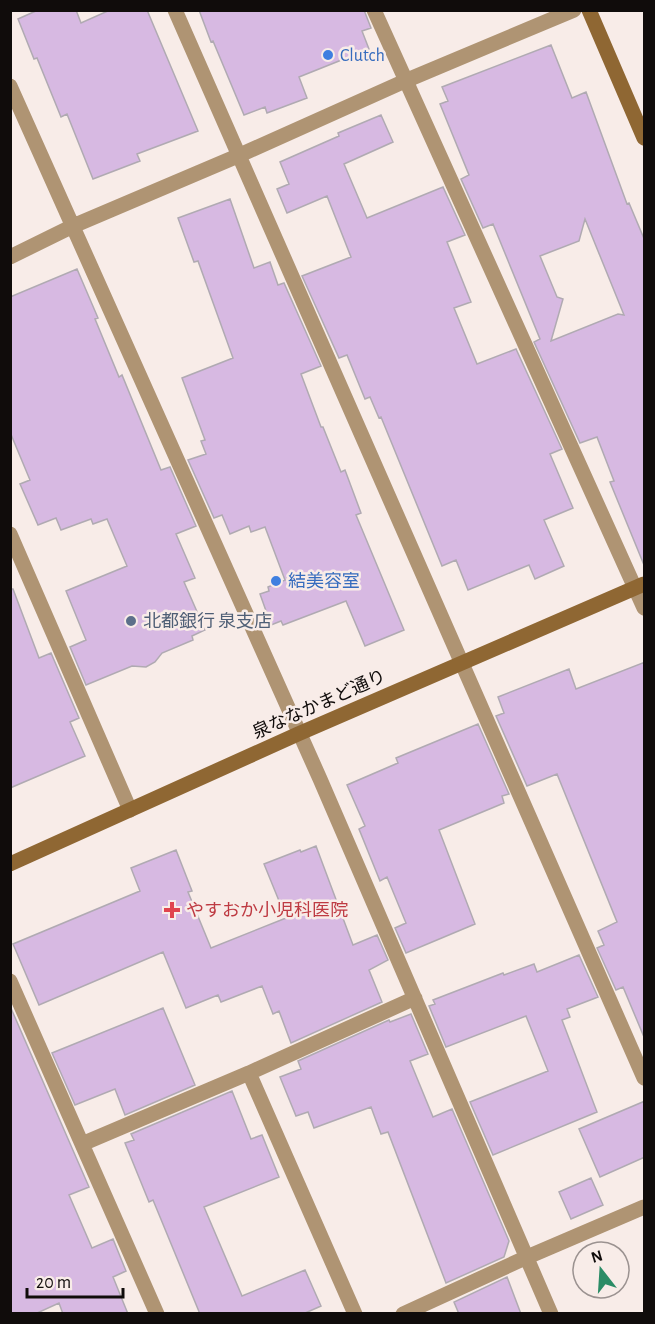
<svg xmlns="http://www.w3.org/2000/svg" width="655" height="1324" viewBox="0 0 655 1324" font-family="'Alegreya Sans','Noto Sans JP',sans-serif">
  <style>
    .building { fill: #d7b9e2; stroke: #b0aab2; stroke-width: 1.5; fill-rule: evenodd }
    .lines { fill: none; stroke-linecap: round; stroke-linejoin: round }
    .street { stroke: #af9473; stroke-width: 15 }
    .secondary { stroke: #8f6733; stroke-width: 15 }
    .shop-dot { fill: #3f7fe0; stroke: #f8ece8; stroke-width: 2 }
    .service-dot { fill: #5c6f8a; stroke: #f8ece8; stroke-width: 2 }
    .health-dot { fill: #e0444e; stroke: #f8ece8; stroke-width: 2 }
    .labels { text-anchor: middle; stroke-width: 5; stroke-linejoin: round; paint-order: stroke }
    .shop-label { font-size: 18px; fill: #366cbe; stroke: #f8ece8; text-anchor: start }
    .service-label { font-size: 18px; fill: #4e5e75; stroke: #f8ece8; text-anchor: start }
    .street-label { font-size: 18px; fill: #100c0b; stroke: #f8ece8 }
    .health-label { font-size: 18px; fill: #be3a42; stroke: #f8ece8; text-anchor: start }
  </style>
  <rect width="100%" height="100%" fill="#f8ece8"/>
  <path class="building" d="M38 10H76L81 23 110 10H147L198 131 137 154 140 161 93 179 67 114 61 117 37 58 34 59 18 19Z
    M199 10H364L371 28 362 31 369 49 299 77 307 98 267 113 265 107 244 115 213 41 211 42Z
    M551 45 572 98 586 92 627 204 629 203 645 241 644 565 610 482 614 481 597 437 580 443 534 342 540 339 493 224 483 228 461 179 469 175 440 104 448 101 442 87ZM585 219 624 315 618 314 551 341 563 299 557 297 540 256 579 241Z
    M381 115 393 142 344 164 367 218 443 187 465 235 447 242 471 302 454 308 477 364 516 349 562 449 550 454 573 508 544 520 564 566 535 579 529 565 468 590 456 560 442 566 381 417 379 418 370 397 365 399 347 355 339 358 302 276 351 257 327 196 287 213 277 189 289 184 280 162 339 136 338 133Z
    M230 199 254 268 270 262 278 285 284 283 321 366 301 374 321 427H323L341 472 345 470 361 513 356 515 404 630 365 646 346 601 283 625 281 621 271 625 260 594 269 591 268 587 285 580 265 527 251 532 249 526 230 534 222 515 214 518 188 460 206 454 201 441 205 440 182 378 233 358 198 261 194 262 178 218Z
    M77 269 98 318 95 319 119 377 122 375 161 470 170 467 196 526 176 534 195 578 184 582 205 630 192 636 193 640 162 653 155 662 146 667 132 666 86 685 70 647 86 640 66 591 127 566 107 519 93 524 91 519 61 530 56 518 38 525 20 484 30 480 10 432V297Z
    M10 589H13L39 658 51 653 79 718 70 722 85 756 10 788Z
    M645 662V1037H644L623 987 616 990 597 948 604 945 598 931 617 922 557 774 527 786 496 716 504 713 498 697 569 669 576 689Z
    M478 724 509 794 502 796 504 803 439 830 475 924 406 953 395 928 406 923 387 877 380 881 359 829 365 826 347 785 398 763 396 758Z
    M316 846 353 945 377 935 388 960 369 970 382 1002 291 1043 279 1011 273 1014 262 986 221 1002 218 995 186 1008 163 952 39 1005 13 944 140 891 131 868 176 850 192 891 188 892 211 948 286 918 264 864 300 850 301 852Z
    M579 955 598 997 567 1009 570 1017 562 1020 597 1112 493 1155 470 1102 548 1071 526 1016 446 1047 429 1006 435 1004 433 1000 503 973 504 975 534 964 537 972Z
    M10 1006 89 1187 69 1195 92 1248 113 1239 126 1271 113 1277 128 1314H63L59 1303 35 1314H10Z
    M163 1008 195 1085 125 1115 115 1089 75 1105 52 1053Z
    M411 1014 428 1054 410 1061 433 1117 452 1109 509 1241 504 1257 446 1283 388 1132 381 1134 371 1107 314 1128 308 1112 296 1116 280 1077 301 1069 298 1061 389 1020 390 1022Z
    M232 1091 251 1139 262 1135 279 1177 204 1207 242 1296 305 1270 321 1306 303 1314H200L153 1200 149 1202 125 1143 134 1140 131 1134Z
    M645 1101V1157L600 1177 579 1129Z
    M591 1178 603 1205 571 1219 559 1192Z
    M507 1277 521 1314H459L454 1302Z"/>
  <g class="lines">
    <path class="street" d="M175 10 644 1078
      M374 10 644 608
      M10 86 320 779 551 1314
      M10 257 73 226 240 155 405 81 574 10
      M10 534 130 810
      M10 981 157 1314
      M249 1073 355 1314
      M82 1144 249 1073 415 998
      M403 1314 525 1258 644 1207"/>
    <path class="secondary" d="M589 10 644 138
      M10 864 298 734 644 584"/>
  </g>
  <g class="shop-dot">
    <circle cx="328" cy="55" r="6"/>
    <circle cx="276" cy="581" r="6"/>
  </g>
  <circle class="service-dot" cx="131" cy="621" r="6"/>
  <path class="health-dot" d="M169 901h6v6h6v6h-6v6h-6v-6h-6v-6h6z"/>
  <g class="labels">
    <g class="shop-label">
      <text x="340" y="61">Clutch</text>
      <text x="288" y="587">結美容室</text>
    </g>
    <g class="service-label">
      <text x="143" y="627">北都銀行 泉支店</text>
    </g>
    <g class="street-label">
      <text transform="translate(319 704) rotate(-24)" y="6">泉ななかまど通り</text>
    </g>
    <g class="health-label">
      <text x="186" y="916">やすおか小児科医院</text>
    </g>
  </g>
  <rect width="655" height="1324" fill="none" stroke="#100c0b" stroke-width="24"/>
  <g transform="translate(601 1270) rotate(343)"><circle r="28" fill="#f8ece8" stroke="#9b9290" stroke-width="1.5"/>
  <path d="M0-4.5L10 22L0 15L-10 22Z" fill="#2b8c66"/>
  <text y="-9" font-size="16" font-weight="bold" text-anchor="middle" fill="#100c0b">N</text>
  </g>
  <path d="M27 1288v9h96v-9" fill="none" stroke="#100c0b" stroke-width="3"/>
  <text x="36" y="1288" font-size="18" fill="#100c0b" stroke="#f8ece8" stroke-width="4.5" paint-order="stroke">20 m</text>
</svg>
